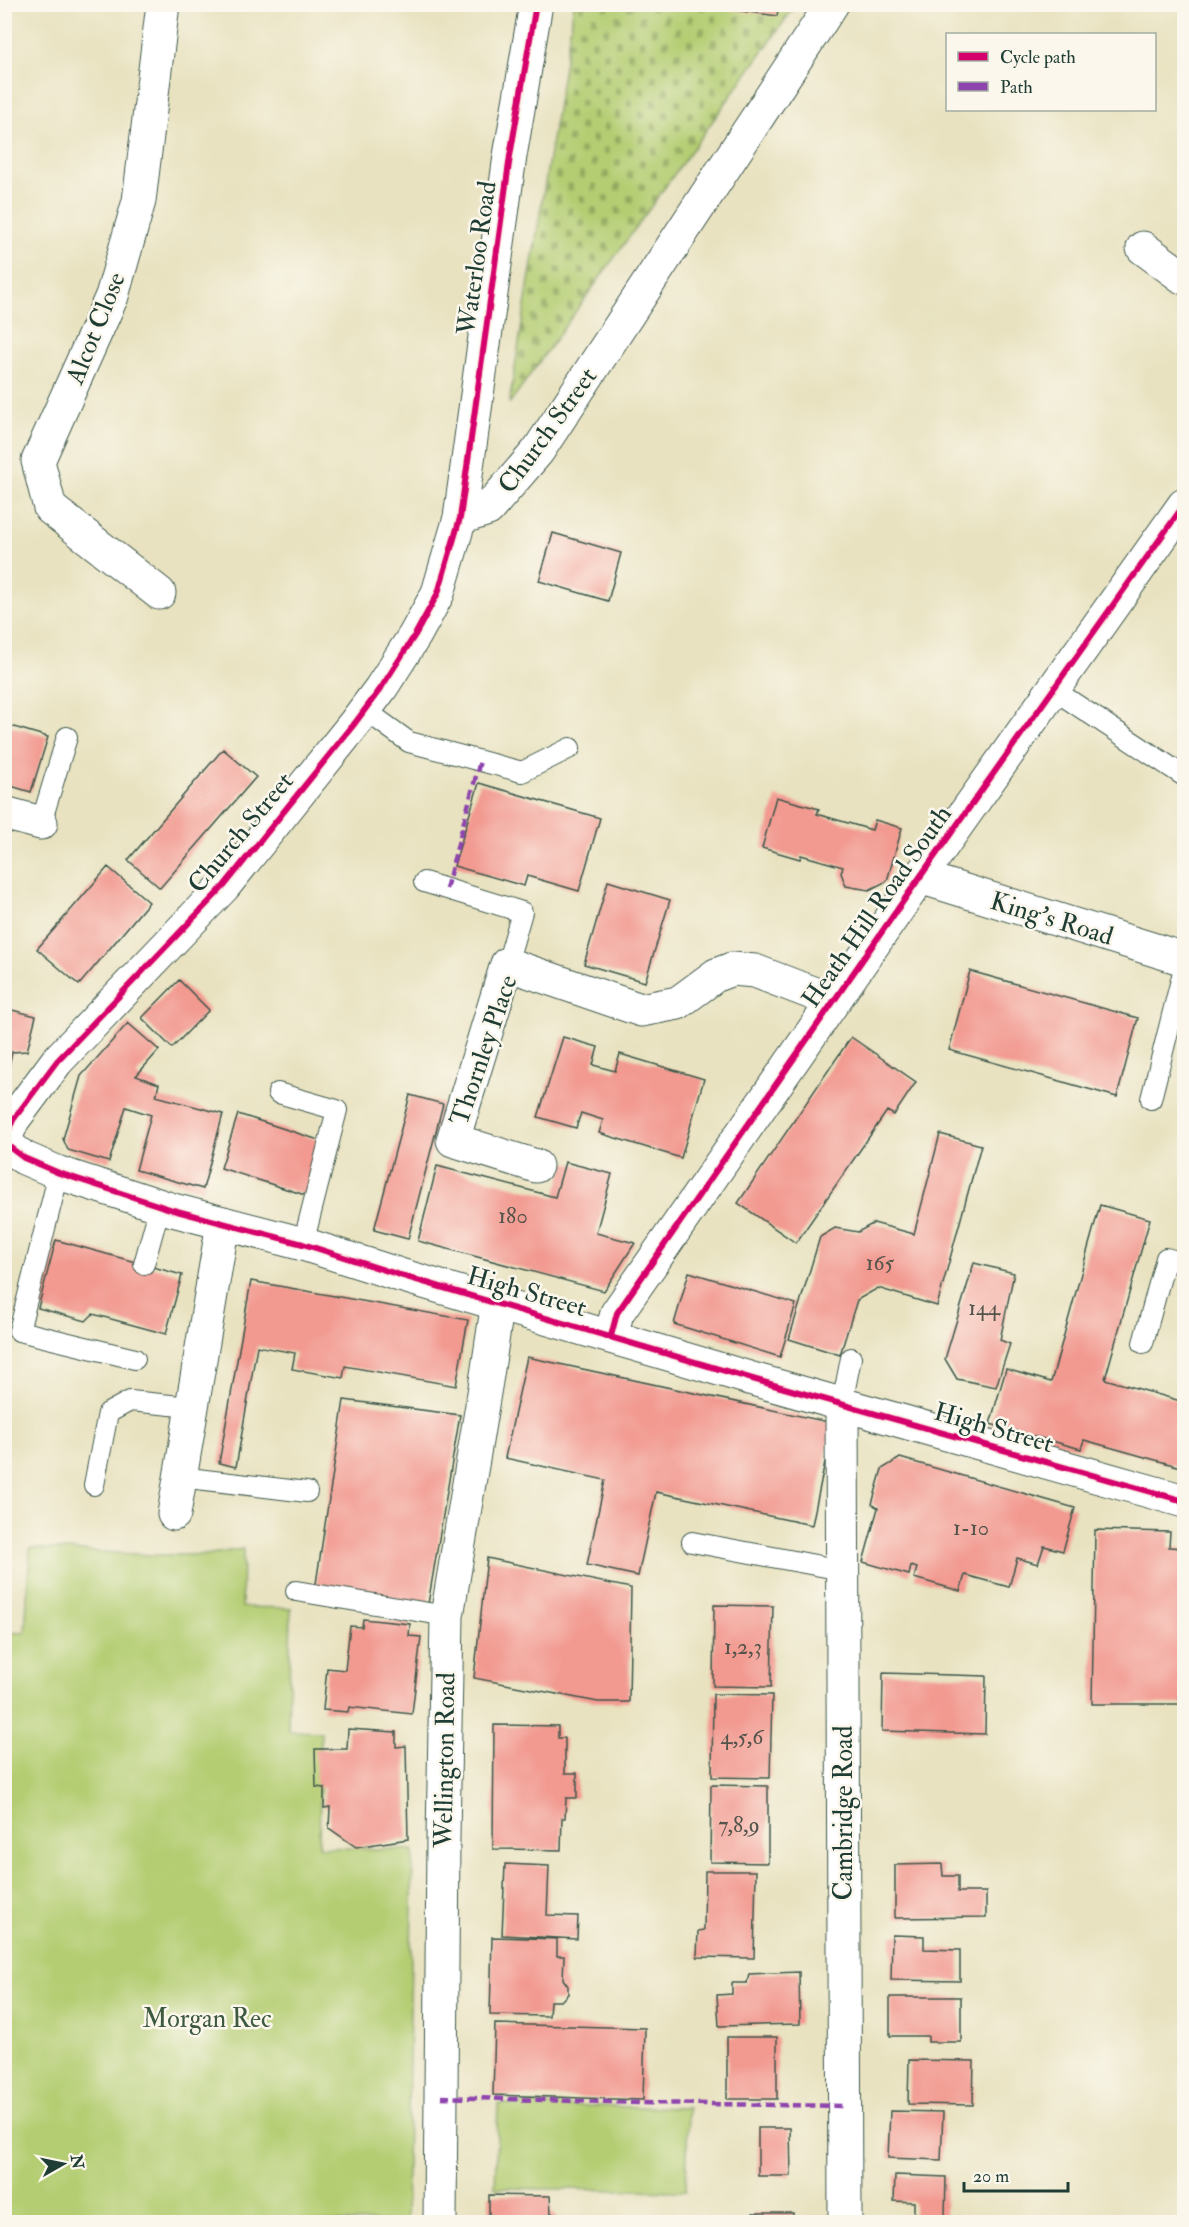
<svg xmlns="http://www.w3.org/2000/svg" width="1189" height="2227" viewBox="0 0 1189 2227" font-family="'IM FELL Double Pica',serif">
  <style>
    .green { fill: #b4cd72; stroke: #6a8553; stroke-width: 1.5 }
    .cemetery { fill: url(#cemetery-stones); stroke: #6a8553; stroke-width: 1.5 }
    .building { fill: #f29990 }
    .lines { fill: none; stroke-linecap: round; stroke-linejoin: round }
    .service-casing { stroke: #3d5649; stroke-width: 22 }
    .minor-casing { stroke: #3d5649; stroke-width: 35 }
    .tertiary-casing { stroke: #3d5649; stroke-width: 35 }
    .service { stroke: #fff; stroke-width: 20 }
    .minor { stroke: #fff; stroke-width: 33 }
    .tertiary { stroke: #fff; stroke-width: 33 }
    .quiet { stroke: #8e44ad; stroke-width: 4.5; stroke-dasharray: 9 4.5; stroke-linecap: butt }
    .cycleway-casing { stroke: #fbf7ec; stroke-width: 10 }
    .cycleway { stroke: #d6006c; stroke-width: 6 }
    .labels { text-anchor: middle; stroke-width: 5; stroke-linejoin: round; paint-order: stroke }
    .number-label { font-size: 22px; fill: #54544b }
    .street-label { font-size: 26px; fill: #1f3d34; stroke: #fbf7ec }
    .park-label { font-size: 26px; fill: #3d5a40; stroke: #fbf7ec }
  </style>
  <defs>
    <pattern id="cemetery-stones" width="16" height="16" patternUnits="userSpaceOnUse" patternTransform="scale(1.5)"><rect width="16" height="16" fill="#b4cd72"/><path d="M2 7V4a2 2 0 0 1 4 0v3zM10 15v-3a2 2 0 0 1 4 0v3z" fill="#92a85e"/></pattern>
  </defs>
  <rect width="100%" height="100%" fill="#fbf7ec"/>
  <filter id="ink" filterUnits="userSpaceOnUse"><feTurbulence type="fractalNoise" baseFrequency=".0167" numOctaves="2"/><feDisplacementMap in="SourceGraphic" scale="12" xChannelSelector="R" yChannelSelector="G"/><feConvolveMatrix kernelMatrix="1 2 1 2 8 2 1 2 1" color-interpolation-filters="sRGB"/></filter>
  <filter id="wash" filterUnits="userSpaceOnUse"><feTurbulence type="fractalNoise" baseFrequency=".008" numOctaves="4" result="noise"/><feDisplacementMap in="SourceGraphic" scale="24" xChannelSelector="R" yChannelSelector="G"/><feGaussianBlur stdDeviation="1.35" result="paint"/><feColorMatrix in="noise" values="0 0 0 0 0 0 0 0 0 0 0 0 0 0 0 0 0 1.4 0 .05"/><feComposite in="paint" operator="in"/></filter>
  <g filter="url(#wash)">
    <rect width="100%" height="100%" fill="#e8e2c0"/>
    <path class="green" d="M30 1548 152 1555H205L243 1549 242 1607 291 1608 288 1731 321 1732 319 1847 413 1850 406 2222H5L4 1632 25 1633Z
      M498 2104 688 2108 686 2191 495 2188Z"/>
    <path class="cemetery" d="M574 5H796L509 404Z"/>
    <g id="blocks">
      <path class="building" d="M700 5H779L777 16Z
        M553 533 621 553 608 601 539 581Z
        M4 724 48 737 31 792 4 784Z
        M223 749 256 777 160 888 128 860Z
        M479 783 600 818 579 891 527 876 524 886 454 866Z
        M776 797 819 809 817 814 872 830 875 820 902 828 887 881 869 890 846 886 841 873 843 867 801 855 800 859 762 848Z
        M108 867 149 902 79 985 37 949Z
        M608 881 670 900 645 982 584 964Z
        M970 971 1138 1018 1117 1097 949 1050Z
        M179 980 209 1010 172 1048 142 1018Z
        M4 1008 36 1016 27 1051 12 1052 9 1066 4 1065Z
        M128 1023 159 1050 136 1076 159 1084 156 1096 223 1114 203 1189 136 1170 151 1115 126 1107 109 1162 68 1150 63 1139 81 1076Z
        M563 1037 598 1047 593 1065 615 1071 620 1054 704 1079 681 1158 599 1133 603 1120 581 1113 576 1128 538 1117Z
        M851 1037 916 1082 894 1115 887 1111 796 1243 738 1203Z
        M410 1095 443 1104 408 1239 374 1230Z
        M238 1114 325 1142 308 1196 221 1168Z
        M940 1134 981 1145 937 1306 878 1288 857 1300 840 1355 789 1339 820 1237 835 1228 858 1232 874 1223 914 1234Z
        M565 1162 612 1174 596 1233 635 1243 604 1291 418 1241 437 1166 555 1197Z
        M1100 1205 1150 1219 1105 1379 1184 1402V1468L1084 1440 1081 1449 990 1424 1006 1369 1051 1382Z
        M56 1240 182 1275 166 1334 93 1314 86 1321 38 1308Z
        M974 1263 1014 1273 1000 1340 1010 1344 996 1387 957 1379 945 1359Z
        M689 1272 796 1304 780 1357 674 1324Z
        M251 1281 468 1320 456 1386 345 1366 343 1378 292 1369 295 1353 257 1346 236 1467 219 1463Z
        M527 1357 833 1423 812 1525 656 1492 638 1576 587 1565 605 1480 505 1458Z
        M344 1400 460 1415 428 1604 315 1590Z
        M900 1458 1075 1508 1063 1551 1044 1546 1038 1564 1017 1558 1009 1587 965 1575 960 1591 914 1578 917 1568 911 1566 909 1575 863 1562 878 1508 872 1504 882 1469Z
        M1095 1530 1170 1532 1169 1547 1184 1548V1704H1092Z
        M487 1558 631 1588 629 1702H598L474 1678Z
        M714 1605 773 1606 771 1687 713 1686Z
        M363 1619 410 1624 409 1636 421 1637 412 1714 349 1707 348 1712 323 1710 327 1668 345 1670 350 1626 362 1627Z
        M883 1673 986 1676 985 1734 882 1731Z
        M713 1694 772 1695 770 1778 712 1777Z
        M494 1725 558 1726V1738H565V1773H577V1798H566L565 1818H562L561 1850 493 1849Z
        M348 1729 396 1732V1747L406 1746 408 1839 356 1847 329 1828 330 1807 324 1808V1788L316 1787 315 1749H347Z
        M711 1785 768 1786V1863L710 1862Z
        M505 1864 549 1866 547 1915 578 1916 577 1939 502 1935Z
        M942 1864 943 1876H958V1892H986V1917L895 1918V1865Z
        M705 1871H756L754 1958 697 1957 698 1931 704 1930Z
        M892 1935 924 1936V1949L960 1950V1981L891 1980Z
        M492 1937 557 1939V1956H564L563 1979 568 1986V1994L561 2001H550L549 2016 490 2015Z
        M799 1972 800 2024 719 2026 717 1995 732 1994V1983H747L749 1974Z
        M890 1997H961V2042H928V2036H890Z
        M495 2024 645 2028 643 2100 493 2095Z
        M727 2037H777V2099H727Z
        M909 2060 974 2061 973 2105 908 2104Z
        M890 2111 943 2112 941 2160 888 2158Z
        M758 2128H790L791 2176H758Z
        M895 2175 946 2177 945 2217 914 2216V2202L894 2201Z
        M489 2195 550 2196 551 2213 557 2216V2222H489Z
        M753 2213H793V2222H753Z"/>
    </g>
  </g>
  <g filter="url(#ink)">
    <use href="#blocks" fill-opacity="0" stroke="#3d5649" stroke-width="1.5"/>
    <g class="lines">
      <g class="service-casing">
        <path id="service" d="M1054 690 1184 776
          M365 710 409 742 522 772 570 748
          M41 823 67 737
          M424 882 522 912 507 964
          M278 1093 337 1110 303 1244
          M1151 1099 1184 968
          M59 1173 19 1331 135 1359
          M144 1264 160 1206
          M1143 1343 1166 1258 1184 1263
          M842 1404 851 1358
          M180 1477 307 1492
          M94 1485 108 1413 130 1401 191 1407
          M692 1542 842 1570
          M296 1591 447 1616"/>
      </g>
      <g class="minor-casing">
        <path id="minor" d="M1143 248 1184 278
          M460 518 488 509 538 451 832 4
          M159 593 50 508 38 461 112 296 139 201 163 4
          M4 813 41 823
          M920 877 1184 959
          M536 1166 453 1140 507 964 641 1010 678 1003 716 975 732 969 755 971 833 1001
          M611 1336 617 1313 920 877 1184 505
          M842 1404 845 2222
          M174 1514 223 1223
          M440 2222 443 1838 447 1616 487 1375 498 1302"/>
      </g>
      <g class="tertiary-casing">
        <path id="tertiary" d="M4 1141 13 1120 57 1061 224 886 355 723 381 688 415 635 438 593 460 518 510 156 536 4
          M4 1143 24 1158 59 1173 173 1210 303 1244 400 1275 756 1380 1184 1501"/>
      </g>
      <use href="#service" class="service"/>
      <use href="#minor" class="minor"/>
      <use href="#tertiary" class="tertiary"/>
      <path class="quiet" d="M446 889 480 761
        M441 2097 642 2103 845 2106"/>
      <g class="cycleway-casing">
        <path id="cycleway" d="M4 1141 13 1120 57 1061 224 886 355 723 381 688 415 635 438 593 460 518 510 156 536 4
          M4 1143 24 1158 59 1173 173 1210 303 1244 400 1275 756 1380 1184 1501
          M611 1336 617 1313 920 877 1184 505"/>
      </g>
      <use href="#cycleway" class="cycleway"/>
    </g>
  </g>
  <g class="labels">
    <g class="number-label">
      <text x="513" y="1223">180</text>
      <text x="880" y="1270">165</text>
      <text x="984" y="1315">144</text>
      <text x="971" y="1535">1-10</text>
      <text x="743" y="1654">1,2,3</text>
      <text x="742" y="1744">4,5,6</text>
      <text x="739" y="1832">7,8,9</text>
    </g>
    <g class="street-label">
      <text transform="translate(476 258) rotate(-82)" y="9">Waterloo Road</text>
      <text transform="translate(95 328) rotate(-68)" y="9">Alcot Close</text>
      <text transform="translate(547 430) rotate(-54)" y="9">Church Street</text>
      <text transform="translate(240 832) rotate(-50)" y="9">Church Street</text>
      <text transform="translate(876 906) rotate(-55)" y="9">Heath Hill Road South</text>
      <text transform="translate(1052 918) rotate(17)" y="9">King's Road</text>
      <text transform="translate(483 1050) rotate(-71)" y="9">Thornley Place</text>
      <text transform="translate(527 1291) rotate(16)" y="9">High Street</text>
      <text transform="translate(994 1427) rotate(16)" y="9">High Street</text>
      <text transform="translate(444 1760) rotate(-89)" y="9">Wellington Road</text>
      <text transform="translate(843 1813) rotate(-90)" y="9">Cambridge Road</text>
    </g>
    <g class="park-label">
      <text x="207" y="2027">Morgan Rec</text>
    </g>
  </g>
  <rect width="1189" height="2227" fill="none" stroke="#fbf7ec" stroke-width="24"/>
  <rect x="946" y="33" width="210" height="78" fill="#fbf7ec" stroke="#a3ada2" stroke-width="1.5"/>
  <rect x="958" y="52" width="30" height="9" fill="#d6006c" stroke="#a3ada2" stroke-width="1.5"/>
  <text x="1000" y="63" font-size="18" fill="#1f3d34">Cycle path</text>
  <rect x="958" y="82" width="30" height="9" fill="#8e44ad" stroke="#a3ada2" stroke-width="1.5"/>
  <text x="1000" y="93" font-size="18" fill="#1f3d34">Path</text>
  <g transform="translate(63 2164) rotate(81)" stroke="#fbf7ec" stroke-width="4.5" paint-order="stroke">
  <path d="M0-4.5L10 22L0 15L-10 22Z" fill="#1f3d34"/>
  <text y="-9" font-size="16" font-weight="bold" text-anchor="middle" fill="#1f3d34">N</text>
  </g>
  <path d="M964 2182v9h104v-9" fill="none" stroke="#1f3d34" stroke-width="3"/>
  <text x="973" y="2182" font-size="18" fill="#1f3d34" stroke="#fbf7ec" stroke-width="4.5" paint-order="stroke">20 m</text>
</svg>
